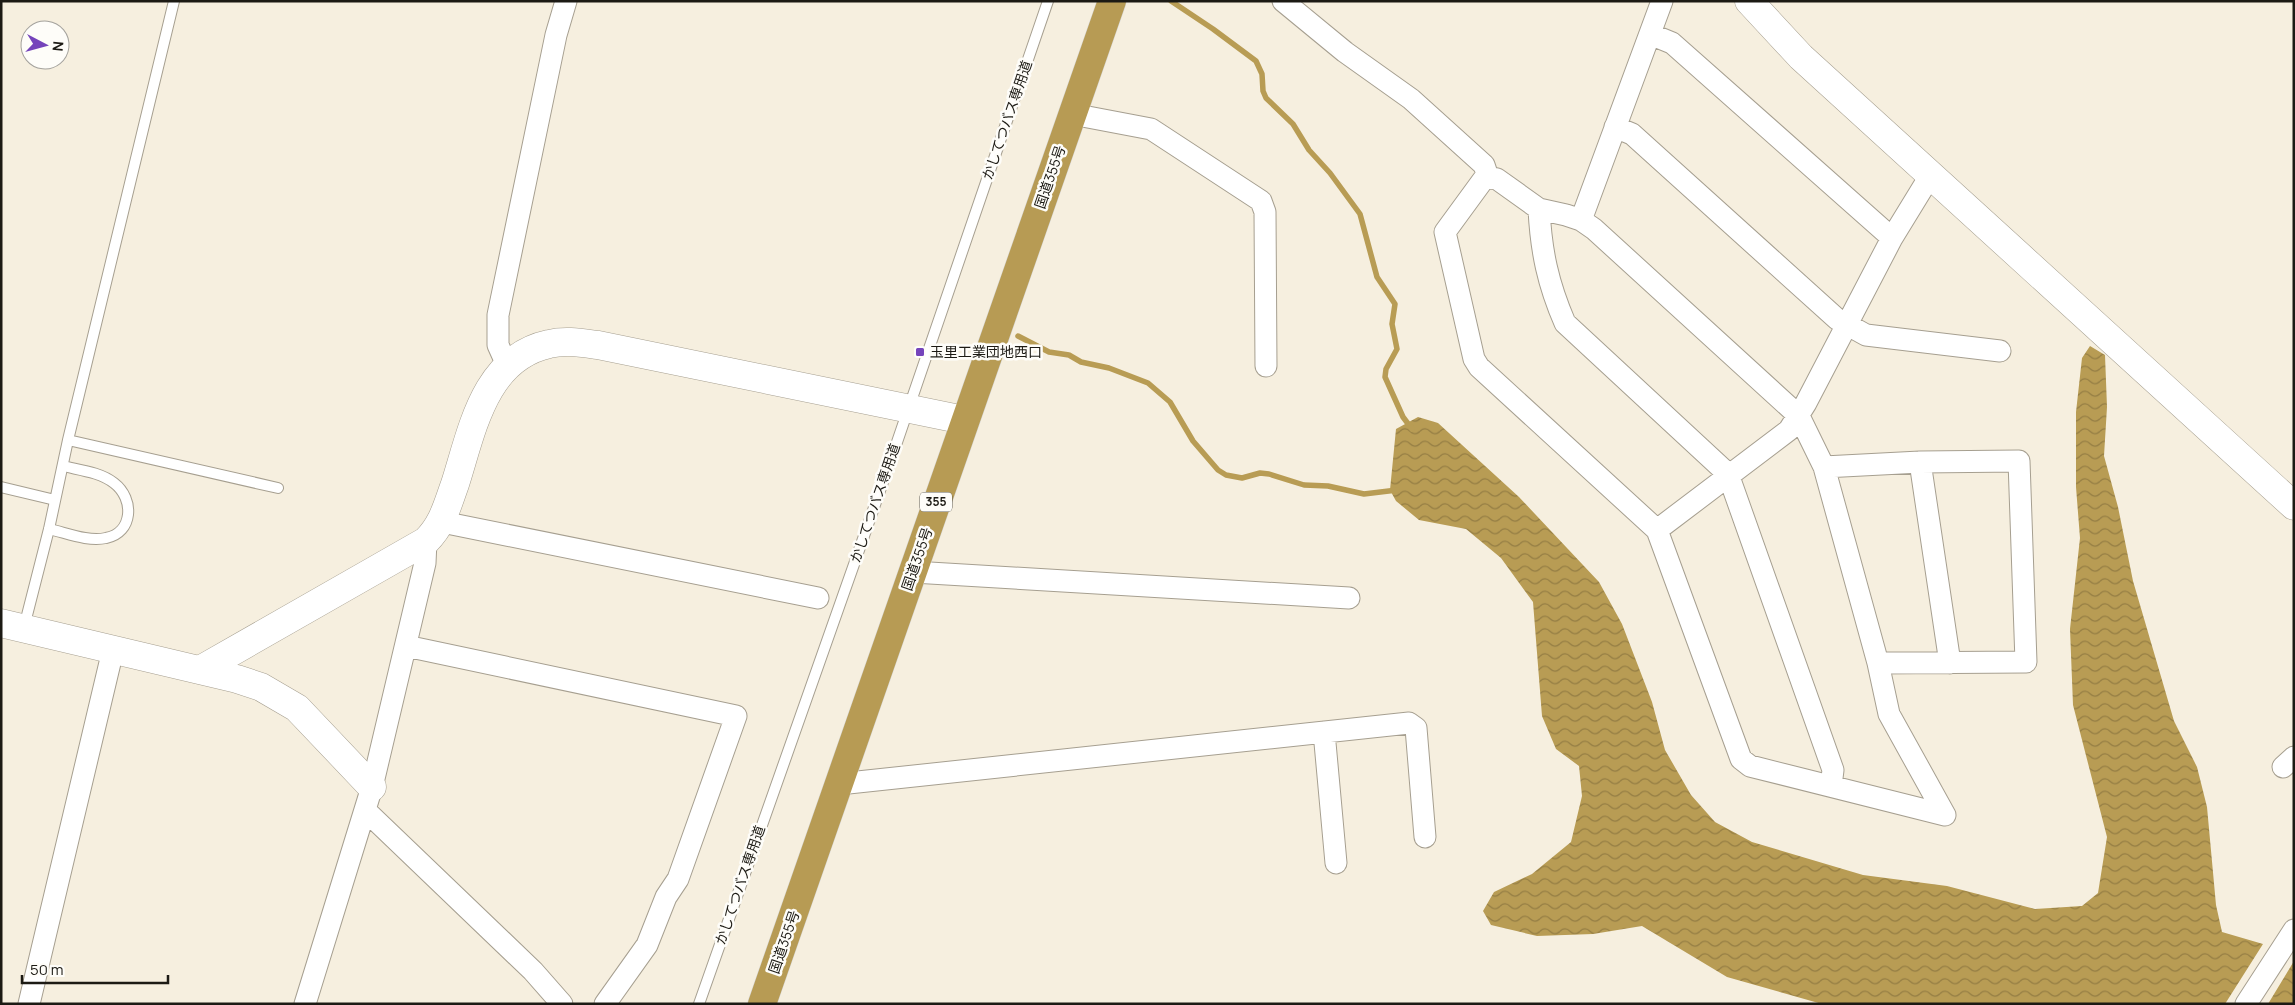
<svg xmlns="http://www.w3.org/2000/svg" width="2295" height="1005" viewBox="0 0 2295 1005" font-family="Manrope,'Noto Sans JP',sans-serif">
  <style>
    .water { fill: url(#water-waves) }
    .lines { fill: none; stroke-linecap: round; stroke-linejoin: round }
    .stream { stroke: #b89c54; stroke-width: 5.5 }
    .lane-casing { stroke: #a69f90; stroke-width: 12 }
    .street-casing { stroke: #a69f90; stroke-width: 23 }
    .secondary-casing { stroke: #a69f90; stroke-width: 29 }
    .highway-casing { stroke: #d6d6d5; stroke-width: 29 }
    .lane { stroke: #fff; stroke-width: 10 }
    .street { stroke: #fff; stroke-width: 21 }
    .secondary { stroke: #fff; stroke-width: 28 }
    .highway { stroke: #b79b54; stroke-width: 28 }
    .poi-dot { fill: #7544bb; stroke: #fefdf9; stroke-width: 2 }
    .labels { text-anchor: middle; stroke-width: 5; stroke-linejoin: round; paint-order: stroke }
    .shield { fill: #fefdf9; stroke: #605e59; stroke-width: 1 }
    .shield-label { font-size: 12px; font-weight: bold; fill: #1c1a14 }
    .street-label { font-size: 14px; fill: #1c1a14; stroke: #fefdf9 }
    .poi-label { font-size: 14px; fill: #1c1a14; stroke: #fefdf9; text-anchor: start }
  </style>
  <defs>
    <pattern id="water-waves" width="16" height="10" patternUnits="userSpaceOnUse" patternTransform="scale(1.25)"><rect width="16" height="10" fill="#b89c54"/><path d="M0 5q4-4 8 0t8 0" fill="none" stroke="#957e44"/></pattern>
  </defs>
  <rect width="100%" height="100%" fill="#f6efdf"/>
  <path class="water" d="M2090 346 2105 355 2107 407 2104 456 2118 507 2133 581 2174 721 2197 767 2207 807 2216 905 2222 932 2263 944 2225 1004H1822L1727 977 1642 926 1593 934 1537 936 1491 925 1483 911 1494 892 1532 874 1571 842 1582 796 1579 766 1556 749 1542 716 1533 602 1501 558 1466 529 1419 520 1396 501 1390 490 1396 429 1418 417 1438 423 1519 497 1599 582 1622 624 1652 702 1665 750 1691 795 1715 822 1752 842 1863 875 1947 886 2035 909 2082 906 2098 893 2107 837 2073 705 2070 629 2080 538 2076 487V412L2082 358Z
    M2294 961V1004H2268Z"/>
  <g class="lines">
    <path class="stream" d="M1171 1 1213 29 1256 61 1262 74 1263 91 1266 98 1293 124 1309 150 1330 173 1360 214 1377 277 1395 304 1392 324 1397 349 1386 369 1385 377 1403 417 1412 429
      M1018 336 1049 352 1069 355 1081 362 1109 368 1148 383 1170 402 1193 441 1218 470 1226 475 1242 478 1260 473 1269 474 1304 485 1328 486 1364 494 1397 490"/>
    <g class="lane-casing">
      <path id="lane" d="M174 1 68 440 278 488
        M1 487 55 500
        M49 529C67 533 88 542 106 538 133 533 135 499 114 483 100 472 79 470 63 466
        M24 627 49 529 68 440
        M699 1004 895 448 1048 1"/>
    </g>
    <g class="street-casing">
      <path id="street" d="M1283 1 1345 52 1411 99 1484 165 1488 177 1497 179 1539 209 1566 215 1581 220 1594 229 1799 416 1824 467 1878 663 1889 714 1945 815
        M1650 34 1672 43 1892 238
        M1072 114 1151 129 1261 201 1265 212 1266 366
        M1615 127 1632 134 1837 319 1866 335 2000 351
        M1488 177 1483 180 1445 232 1474 359 1479 367 1657 530 1741 759 1750 766 1945 815
        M1539 209C1541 251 1548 284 1565 323L1728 474 1833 770 1831 786
        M1581 220 1662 1
        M507 365 498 345V315L556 35 566 1
        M1920 462 1950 663
        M1824 467 1920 462 2019 461 2026 662 1878 663
        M442 522 818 598
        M1657 530 1789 430 1806 403 1892 238 1930 176
        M913 572 1349 598
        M406 646 736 716 678 879 666 897 647 945 605 1004
        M1324 732 1336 863
        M2283 767 2294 757
        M839 784 1409 723 1416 728 1425 837
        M365 810 533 971 562 1004
        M29 1004 113 650
        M305 1004 372 787 425 563 426 541
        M2246 1004 2294 930"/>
    </g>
    <g class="secondary-casing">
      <path id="secondary" d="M1749 1 1801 57 2294 506
        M1 623 237 679 261 687 297 708 372 787
        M200 670 426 541C443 524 447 506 455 484 472 431 484 358 549 344 565 340 582 343 598 345L964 420"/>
    </g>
    <g class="highway-casing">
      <path id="highway" d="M762 1004 1112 1"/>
    </g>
    <use href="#lane" class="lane"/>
    <use href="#street" class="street"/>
    <use href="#secondary" class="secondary"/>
    <use href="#highway" class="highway"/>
  </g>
  <rect class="poi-dot" x="915" y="347" width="10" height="10" rx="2.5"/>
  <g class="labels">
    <rect class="shield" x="920" y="492.5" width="32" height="19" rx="4"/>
    <g class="shield-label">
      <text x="936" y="506">355</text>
    </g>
    <g class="street-label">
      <text transform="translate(1007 120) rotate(-71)" y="5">かしてつバス専用道</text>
      <text transform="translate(1050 177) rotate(-71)" y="5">国道355号</text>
      <text transform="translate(875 503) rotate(-71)" y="5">かしてつバス専用道</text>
      <text transform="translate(917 559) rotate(-71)" y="5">国道355号</text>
      <text transform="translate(740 885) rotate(-71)" y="5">かしてつバス専用道</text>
      <text transform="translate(784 942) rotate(-71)" y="5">国道355号</text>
    </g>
    <g class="poi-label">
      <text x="930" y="357">玉里工業団地西口</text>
    </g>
  </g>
  <rect width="2295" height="1005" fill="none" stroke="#1c1a14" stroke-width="5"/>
  <g transform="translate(45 45) rotate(96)"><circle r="24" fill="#fefdf9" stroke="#a4a29d"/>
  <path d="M0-4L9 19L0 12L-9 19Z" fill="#7544bb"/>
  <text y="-8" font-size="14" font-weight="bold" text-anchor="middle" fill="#1c1a14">N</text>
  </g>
  <path d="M22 975v8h146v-8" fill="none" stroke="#1c1a14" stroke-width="2.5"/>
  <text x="30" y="975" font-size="15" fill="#1c1a14" stroke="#fefdf9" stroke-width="4" paint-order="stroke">50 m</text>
</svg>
